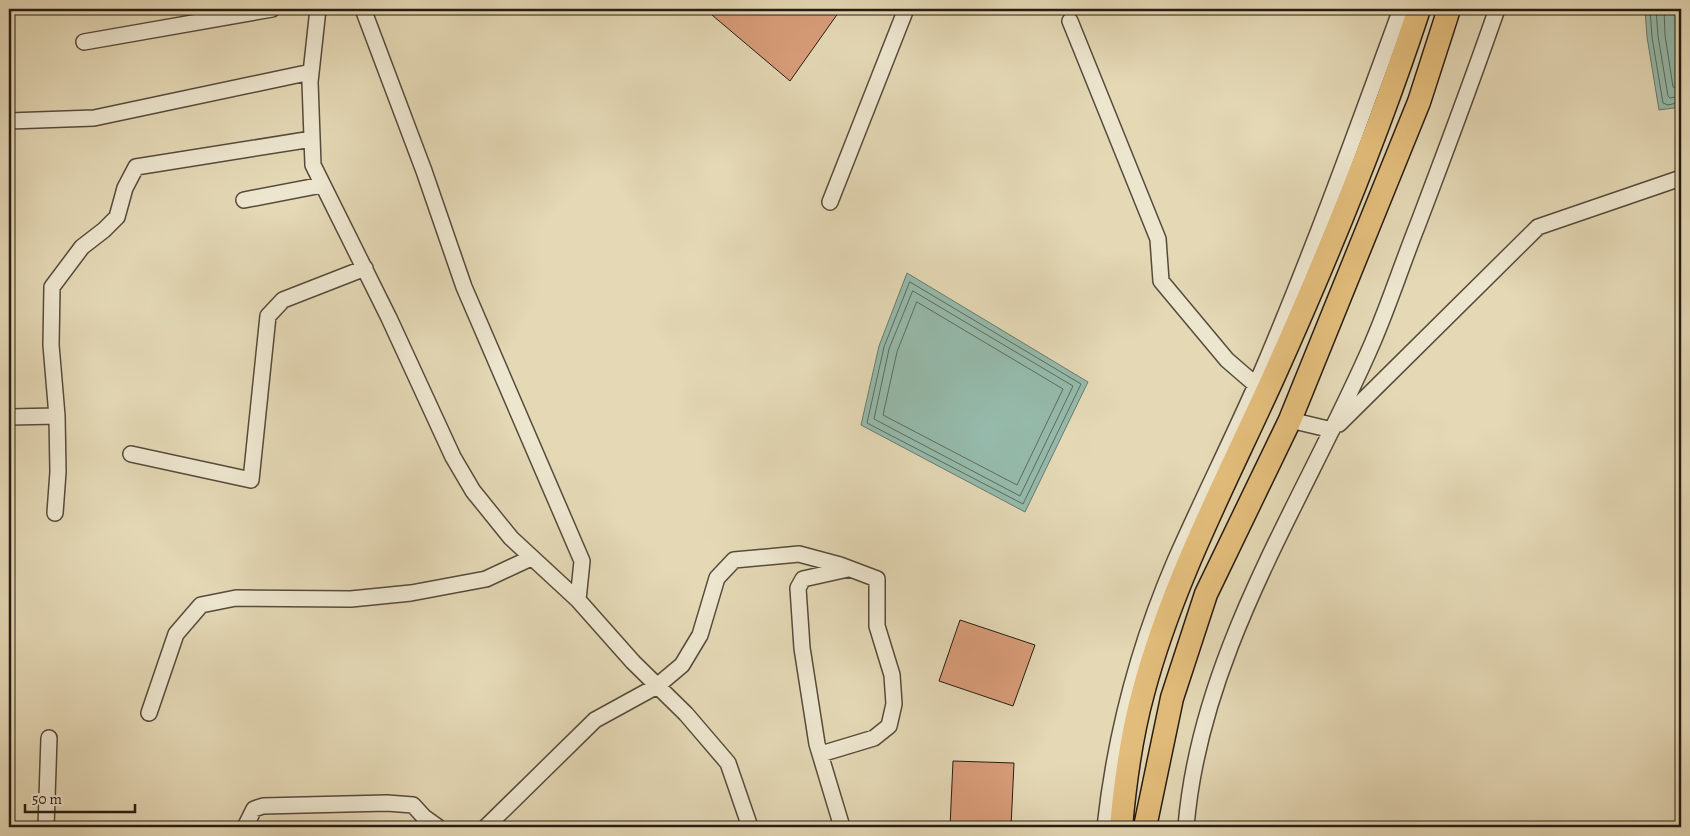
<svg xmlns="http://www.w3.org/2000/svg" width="1690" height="836" viewBox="0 0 1690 836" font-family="Alegreya,serif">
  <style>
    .water { fill: #95baab; stroke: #697b6e }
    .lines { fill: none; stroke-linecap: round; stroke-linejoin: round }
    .shore { stroke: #5e6b5e; stroke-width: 1 }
    .building { fill: #d89c79; stroke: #271c12 }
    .minor-casing { stroke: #564b3b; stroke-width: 18 }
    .highway-casing { stroke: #271c12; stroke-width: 25 }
    .minor { stroke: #ede6cf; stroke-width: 15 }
    .highway { stroke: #e2bc7a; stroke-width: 22 }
  </style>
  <rect width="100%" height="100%" fill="#e4d8b5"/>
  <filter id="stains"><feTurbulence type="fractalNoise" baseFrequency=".004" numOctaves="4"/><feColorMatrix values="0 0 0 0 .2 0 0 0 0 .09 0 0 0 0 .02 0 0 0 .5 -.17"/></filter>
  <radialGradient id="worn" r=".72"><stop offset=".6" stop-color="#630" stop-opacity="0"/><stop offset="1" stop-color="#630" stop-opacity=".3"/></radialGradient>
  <path class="water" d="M1645 9H1681V107L1659 110 1647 37Z
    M907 273 1088 382 1025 512 861 425 879 346Z"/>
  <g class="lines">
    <path class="shore" d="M1650 9 1652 37 1663 103 1668 105 1681 102
      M1656 9 1658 36 1668 96 1670 98 1681 96
      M1664 9 1665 35 1673 87 1681 89
      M910 282 1081 384 1023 504 867 423 884 347Z
      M913 291 1073 386 1020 496 874 419 889 349Z
      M917 302 1063 389 1017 485 883 415 897 352Z"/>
  </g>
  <path class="building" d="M717 9H841L790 81 712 15Z
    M960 620 1035 645 1013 706 939 681Z
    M953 761 1014 763 1011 827H950Z"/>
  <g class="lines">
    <g class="minor-casing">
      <path id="minor" d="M318 9 310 82 313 165 389 318 453 457 473 491 511 538 578 600 633 662 686 714 728 763 750 827
        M363 9 424 171 464 287 582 561 578 600
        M1070 21 1158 239 1161 281 1227 360 1256 385
        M84 42 272 9
        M9 121 94 118 311 72
        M244 200 322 185
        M830 202 906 9
        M9 417 57 416
        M1290 420 1332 430
        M1339 424 1538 227 1681 178
        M131 454 251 480 268 316 283 300 365 268
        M55 513 58 472 57 416 51 345 52 287 82 247 104 230 117 217 125 188 136 167 312 139
        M149 713 176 634 201 605 236 598 351 599 411 593 486 579 531 558
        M46 827 49 738
        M245 827 254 809 263 806 387 803 413 805 424 817 438 827
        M486 827 595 720 657 686 682 665 700 635 717 578 734 560 799 554 840 565 877 579V626L892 675 894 704 889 726 874 738 821 754
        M842 827 817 744 802 648 798 588 803 579 848 569
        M1105 827C1115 736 1139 645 1175 561 1201 502 1230 444 1256 385 1309 262 1355 135 1401 9
        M1186 827C1200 653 1304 501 1372 344 1389 305 1402 264 1418 224 1445 153 1472 81 1497 9"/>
    </g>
    <g class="highway-casing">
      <path id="highway" d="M1121 827C1125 782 1131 737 1143 693 1172 583 1227 480 1274 376 1328 256 1378 134 1419 9
        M1145 827 1172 698 1206 594 1290 420 1419 102 1449 9"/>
    </g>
    <use href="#minor" class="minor"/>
    <use href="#highway" class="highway"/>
  </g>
  <rect width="1690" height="836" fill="none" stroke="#e4d8b5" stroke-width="30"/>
  <rect x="10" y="10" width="1670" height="816" fill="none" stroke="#271c12" stroke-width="2.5"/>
  <rect x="15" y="15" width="1660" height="806" fill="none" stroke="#271c12"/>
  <path d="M25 804v8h110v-8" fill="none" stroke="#271c12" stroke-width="2.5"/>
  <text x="32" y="804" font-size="15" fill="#271c12" stroke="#ede6cf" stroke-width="4" paint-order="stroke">50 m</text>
  <rect width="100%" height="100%" filter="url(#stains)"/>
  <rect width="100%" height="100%" fill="url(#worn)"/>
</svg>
